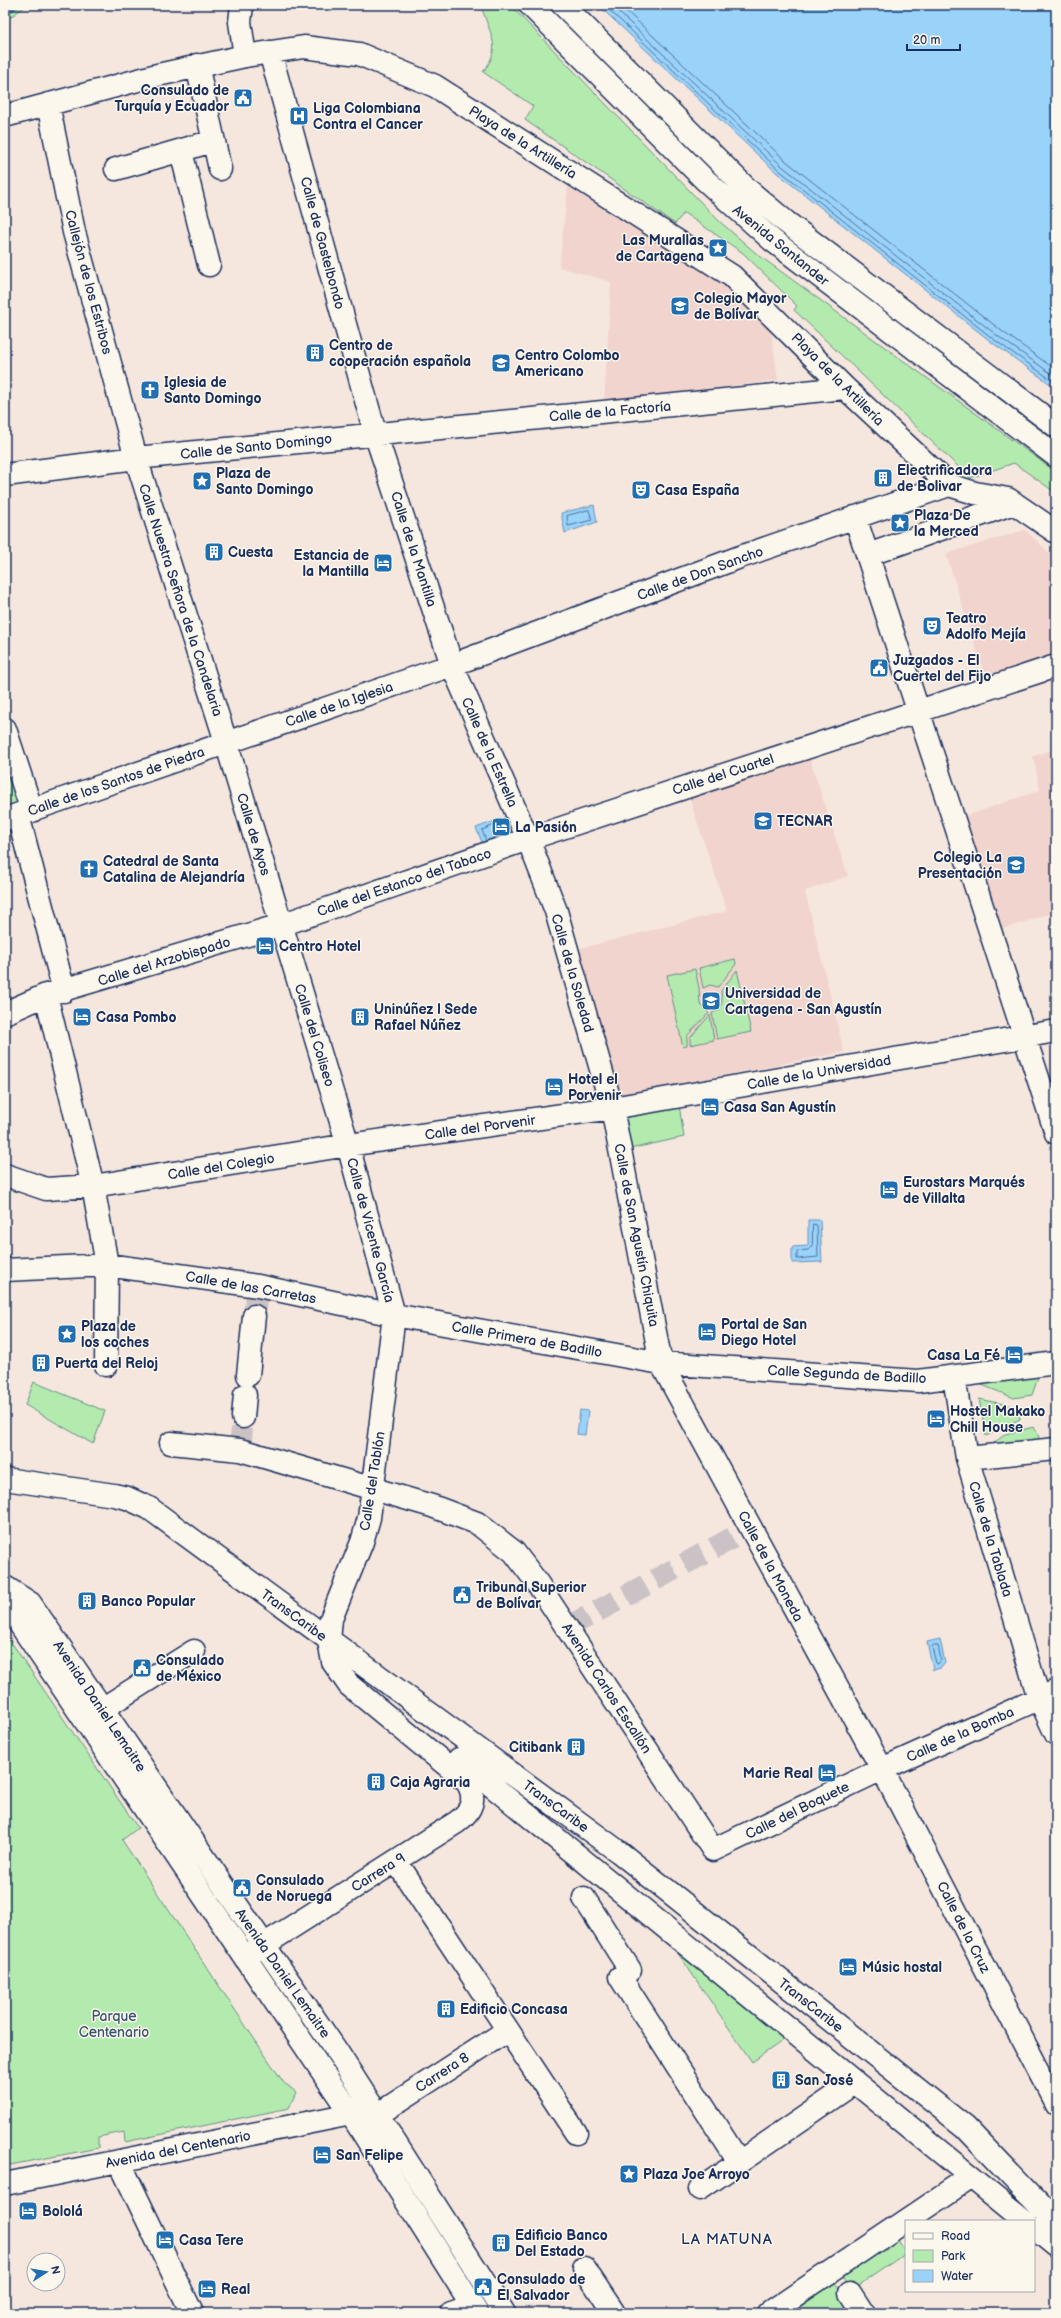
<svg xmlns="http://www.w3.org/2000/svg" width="1061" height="2318" viewBox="0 0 1061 2318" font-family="'Balsamiq Sans',sans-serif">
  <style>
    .built { fill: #f1d4cd }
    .green { fill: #b3ebaf; stroke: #678d86 }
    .water { fill: #9ad3fa; stroke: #6791bc }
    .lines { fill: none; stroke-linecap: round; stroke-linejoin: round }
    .shore { stroke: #4e719c; stroke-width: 1 }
    .stream { stroke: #6791bc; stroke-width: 5.5 }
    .minor-tunnel { stroke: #cac2c4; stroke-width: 22; stroke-dasharray: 22 11; stroke-linecap: butt }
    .minor-casing { stroke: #1b2f5e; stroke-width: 25 }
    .major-casing { stroke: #1b2f5e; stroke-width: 25 }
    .minor { stroke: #fbf7ec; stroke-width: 22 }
    .major { stroke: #fbf7ec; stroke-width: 22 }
    .labels { text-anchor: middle; stroke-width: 3; stroke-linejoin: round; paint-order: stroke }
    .poi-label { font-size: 14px; font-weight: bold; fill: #1b2f5e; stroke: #fbf7ec; text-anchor: start }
    .street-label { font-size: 14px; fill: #1b2f5e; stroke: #fbf7ec }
    .park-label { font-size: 14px; fill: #39556e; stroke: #fbf7ec }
    .neighbourhood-label { font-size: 15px; letter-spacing: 1px; fill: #1b2f5e; stroke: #fbf7ec }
  </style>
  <rect width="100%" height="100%" fill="#f6e7de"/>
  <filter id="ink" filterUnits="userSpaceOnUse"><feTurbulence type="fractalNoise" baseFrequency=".025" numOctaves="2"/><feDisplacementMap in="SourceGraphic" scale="8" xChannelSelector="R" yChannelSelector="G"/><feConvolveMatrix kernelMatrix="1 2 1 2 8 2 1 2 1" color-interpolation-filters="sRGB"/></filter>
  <g filter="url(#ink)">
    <path class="built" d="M568 187 729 282 771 330 778 380 604 403 611 282 559 267Z
      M1025 530 1056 559V655L985 677 946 554Z
      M1052 750 1056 765V912L999 930 960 818 1040 790 1033 756Z
      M809 756 848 876 805 891 844 1052 616 1096 578 949 727 911 689 797Z"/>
    <path class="green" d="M5 5H27L5 21Z
      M481 5H510L719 221 757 254 1056 472V493L1014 463 970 478 794 310 797 306 743 253 684 213 675 224 525 120 533 106 483 72C504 46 488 32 481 5Z
      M5 740 25 803 5 809Z
      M735 959 736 964 718 987 710 985 703 988 699 968Z
      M695 969 699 988 700 1004 709 1013 687 1036V1046L683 1047 667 975Z
      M737 970 751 1032 717 1039 712 1013 719 1010 722 1002 721 991Z
      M710 1015 714 1040 690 1045V1038Z
      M679 1105 684 1137 625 1150 616 1111Z
      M1040 1372 1032 1395 1014 1398 977 1383Z
      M34 1382 105 1411 93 1444 25 1405Z
      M979 1399 1018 1407 1020 1419 986 1436Z
      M1034 1427 1039 1437 1036 1446 1005 1451 993 1444 1005 1434Z
      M5 1633 138 1828 122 1840 267 2058 284 2083 296 2092 289 2108 125 2142 124 2132 98 2137V2148L5 2166Z
      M673 1946 785 2039 752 2062Z
      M893 2232 906 2253 852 2290 838 2269Z
      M835 2283 854 2313H789Z"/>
    <path class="water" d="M598 5H1056V388L994 344 777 173Z
      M594 505 597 522 565 533 561 513Z
      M506 817 514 836 484 847 476 828Z
      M808 1220H820L822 1262 792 1263V1247L808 1246Z
      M580 1410 588 1411 585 1435 577 1434Z
      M940 1639 945 1663 941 1668 933 1670 927 1642Z"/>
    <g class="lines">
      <path class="shore" d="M604 5 779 170 996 341 1056 383
        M611 5 782 166 999 337 1056 377
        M620 5 786 161 1003 332 1056 370
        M589 510 592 520 568 526 567 516Z
        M486 841 482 830 502 822 504 823 508 833
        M813 1224 817 1225 818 1257 797 1259V1251L808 1250 812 1247Z
        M934 1645 938 1646 941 1660 938 1664 936 1663 932 1647Z"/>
      <path class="stream" d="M5 13 17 5"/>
      <path class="minor-tunnel" d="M254 1316 258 1286
        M240 1450 243 1417
        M568 1627 751 1528"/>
      <g class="minor-casing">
        <path id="minor" d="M270 52 375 433 452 665 528 839 556 911 612 1108 661 1363 882 1769 1056 2104
          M197 65 220 169
          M48 104 74 232 136 458 226 742 348 1145 394 1315 369 1518 362 1542 331 1619 329 1641 333 1662 349 1685 467 1782C477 1798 472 1811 457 1822L248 1955
          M5 116 153 76 245 56 304 47 359 54 435 86 732 276 845 388 949 485 975 493 1008 499 1056 532
          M181 151 209 265
          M116 169 213 141
          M5 475 136 458 845 388
          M855 517 1056 1133
          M868 555 1014 503
          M5 729 32 811
          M18 815 64 991
          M5 819 452 665 740 557 949 485
          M46 995 93 1186 107 1265 106 1365
          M5 1013 46 995 281 925 528 839 1056 666
          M5 1175 46 1189 93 1186 348 1145 612 1108 1056 1031
          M5 1270 107 1265 258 1286 394 1315 661 1363 918 1381 1056 1363
          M248 1375 254 1316
          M954 1377 967 1458 1039 1698 1056 1734
          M243 1417 245 1395
          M171 1443 240 1450 432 1506 477 1523 514 1552 536 1581 713 1850 882 1769 1056 1691
          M967 1458 1056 1449
          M5 1479 114 1495 127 1498 149 1508 619 1852 965 2127 1056 2222
          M102 1709 194 1651
          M459 1759 1025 2221
          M396 1861 576 2133
          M584 1898 630 1970 620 1977 739 2162
          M377 2115 508 2030
          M119 2161 192 2313
          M5 2184 351 2114
          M700 2189 844 2090
          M1034 2228 1056 2246
          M584 2268 614 2313
          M850 2293 863 2313
          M451 2313 472 2306
          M769 2313 971 2177"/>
      </g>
      <g class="major-casing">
        <path id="major" d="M242 5 240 22 245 56
          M530 5 704 179 772 240 1056 456
          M563 5 748 190 786 222 1056 426
          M5 1587 30 1603 336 2050 504 2313
          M5 1596 13 1614 351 2114 477 2313"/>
      </g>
      <use href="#minor" class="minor"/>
      <use href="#major" class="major"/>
    </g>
  </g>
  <defs>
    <g id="civic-square" transform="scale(1)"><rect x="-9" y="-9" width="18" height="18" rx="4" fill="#1f6fb2" stroke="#fbf7ec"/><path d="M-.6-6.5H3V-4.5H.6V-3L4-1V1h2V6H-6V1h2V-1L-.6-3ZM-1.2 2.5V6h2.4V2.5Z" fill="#fff"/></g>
    <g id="hospital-square" transform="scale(1)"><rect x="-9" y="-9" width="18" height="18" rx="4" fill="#1f6fb2" stroke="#fbf7ec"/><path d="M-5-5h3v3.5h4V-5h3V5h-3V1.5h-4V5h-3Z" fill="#fff"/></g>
    <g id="sight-square" transform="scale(1)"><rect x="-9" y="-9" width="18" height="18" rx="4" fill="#1f6fb2" stroke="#fbf7ec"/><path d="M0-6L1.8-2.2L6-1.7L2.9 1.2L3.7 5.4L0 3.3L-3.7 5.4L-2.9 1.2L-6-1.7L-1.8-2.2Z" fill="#fff"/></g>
    <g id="university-square" transform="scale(1)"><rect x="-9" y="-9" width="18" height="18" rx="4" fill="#1f6fb2" stroke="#fbf7ec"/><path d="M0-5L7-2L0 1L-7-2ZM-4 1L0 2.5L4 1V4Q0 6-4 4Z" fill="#fff"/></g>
    <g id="building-square" transform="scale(1)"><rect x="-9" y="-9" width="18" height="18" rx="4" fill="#1f6fb2" stroke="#fbf7ec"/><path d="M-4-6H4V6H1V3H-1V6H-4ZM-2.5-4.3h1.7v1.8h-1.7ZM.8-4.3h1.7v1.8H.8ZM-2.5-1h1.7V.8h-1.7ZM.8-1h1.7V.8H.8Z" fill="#fff"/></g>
    <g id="school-square" transform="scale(1)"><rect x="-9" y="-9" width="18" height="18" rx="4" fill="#1f6fb2" stroke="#fbf7ec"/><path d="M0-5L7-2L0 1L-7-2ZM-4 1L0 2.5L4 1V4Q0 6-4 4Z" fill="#fff"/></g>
    <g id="church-square" transform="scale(1)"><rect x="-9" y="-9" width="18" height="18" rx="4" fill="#1f6fb2" stroke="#fbf7ec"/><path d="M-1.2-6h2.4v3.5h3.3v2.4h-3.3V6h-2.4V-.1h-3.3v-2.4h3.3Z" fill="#fff"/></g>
    <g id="theatre-square" transform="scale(1)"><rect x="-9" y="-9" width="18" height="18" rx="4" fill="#1f6fb2" stroke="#fbf7ec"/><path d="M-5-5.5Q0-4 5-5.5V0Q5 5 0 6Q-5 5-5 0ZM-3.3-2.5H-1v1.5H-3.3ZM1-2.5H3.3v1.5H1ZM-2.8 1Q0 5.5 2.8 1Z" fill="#fff"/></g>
    <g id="hotel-square" transform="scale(1)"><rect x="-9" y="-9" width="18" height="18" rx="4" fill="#1f6fb2" stroke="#fbf7ec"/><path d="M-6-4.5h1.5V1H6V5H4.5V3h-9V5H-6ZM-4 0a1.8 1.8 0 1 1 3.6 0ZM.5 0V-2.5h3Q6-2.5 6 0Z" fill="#fff"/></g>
  </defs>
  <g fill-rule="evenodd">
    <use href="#civic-square" x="243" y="98"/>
    <use href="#hospital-square" x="299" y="116"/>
    <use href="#sight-square" x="718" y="248"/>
    <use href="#university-square" x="680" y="306"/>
    <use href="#building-square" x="315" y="353"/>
    <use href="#school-square" x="501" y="363"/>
    <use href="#church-square" x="150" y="390"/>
    <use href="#building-square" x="883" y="478"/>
    <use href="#sight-square" x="202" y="481"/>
    <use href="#theatre-square" x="641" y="490"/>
    <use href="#sight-square" x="900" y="523"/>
    <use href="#building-square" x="214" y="552"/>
    <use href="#hotel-square" x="383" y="563"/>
    <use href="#theatre-square" x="932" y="626"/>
    <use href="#civic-square" x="879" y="668"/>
    <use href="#university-square" x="763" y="821"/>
    <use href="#hotel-square" x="501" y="827"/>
    <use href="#university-square" x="1016" y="865"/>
    <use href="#church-square" x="89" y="869"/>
    <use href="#hotel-square" x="265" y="946"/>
    <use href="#university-square" x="711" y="1001"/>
    <use href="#hotel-square" x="82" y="1017"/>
    <use href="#building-square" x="360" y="1017"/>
    <use href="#hotel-square" x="554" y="1087"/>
    <use href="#hotel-square" x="710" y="1107"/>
    <use href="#hotel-square" x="889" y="1190"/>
    <use href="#hotel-square" x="707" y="1332"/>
    <use href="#sight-square" x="67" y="1334"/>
    <use href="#hotel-square" x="1014" y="1355"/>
    <use href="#building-square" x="41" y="1363"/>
    <use href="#hotel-square" x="936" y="1419"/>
    <use href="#civic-square" x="462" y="1595"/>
    <use href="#building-square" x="87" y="1601"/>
    <use href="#civic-square" x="142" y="1668"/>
    <use href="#building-square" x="576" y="1747"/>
    <use href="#hotel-square" x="827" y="1773"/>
    <use href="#building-square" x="376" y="1782"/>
    <use href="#civic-square" x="242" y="1888"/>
    <use href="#hotel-square" x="848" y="1967"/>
    <use href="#building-square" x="446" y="2009"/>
    <use href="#building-square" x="781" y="2080"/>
    <use href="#hotel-square" x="322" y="2155"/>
    <use href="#sight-square" x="629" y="2174"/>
    <use href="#hotel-square" x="28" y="2211"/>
    <use href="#hotel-square" x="165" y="2240"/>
    <use href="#building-square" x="501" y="2243"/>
    <use href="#civic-square" x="483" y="2287"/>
    <use href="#hotel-square" x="207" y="2289"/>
  </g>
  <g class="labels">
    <g class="poi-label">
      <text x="229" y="95" text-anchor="end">Consulado de<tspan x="229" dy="16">Turquía y Ecuador</tspan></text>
      <text x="313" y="113">Liga Colombiana<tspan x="313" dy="16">Contra el Cancer</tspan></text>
      <text x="704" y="245" text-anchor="end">Las Murallas<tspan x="704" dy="16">de Cartagena</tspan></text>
      <text x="694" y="303">Colegio Mayor<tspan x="694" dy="16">de Bolívar</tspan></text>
      <text x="329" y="350">Centro de<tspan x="329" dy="16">cooperación española</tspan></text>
      <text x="515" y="360">Centro Colombo<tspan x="515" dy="16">Americano</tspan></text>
      <text x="164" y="387">Iglesia de<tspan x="164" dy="16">Santo Domingo</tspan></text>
      <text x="897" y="475">Electrificadora<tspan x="897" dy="16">de Bolivar</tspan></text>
      <text x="216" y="478">Plaza de<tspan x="216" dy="16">Santo Domingo</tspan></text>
      <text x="655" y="495">Casa España</text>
      <text x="914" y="520">Plaza De<tspan x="914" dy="16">la Merced</tspan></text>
      <text x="228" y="557">Cuesta</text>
      <text x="369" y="560" text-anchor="end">Estancia de<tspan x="369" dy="16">la Mantilla</tspan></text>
      <text x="946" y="623">Teatro<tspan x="946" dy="16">Adolfo Mejía</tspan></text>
      <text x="893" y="665">Juzgados - El<tspan x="893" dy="16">Cuertel del Fijo</tspan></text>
      <text x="777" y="826">TECNAR</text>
      <text x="515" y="832">La Pasión</text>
      <text x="1002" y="862" text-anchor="end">Colegio La<tspan x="1002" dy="16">Presentación</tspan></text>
      <text x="103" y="866">Catedral de Santa<tspan x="103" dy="16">Catalina de Alejandría</tspan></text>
      <text x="279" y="951">Centro Hotel</text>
      <text x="725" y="998">Universidad de<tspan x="725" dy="16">Cartagena - San Agustín</tspan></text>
      <text x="374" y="1014">Uninúñez | Sede<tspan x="374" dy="16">Rafael Núñez</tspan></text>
      <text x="96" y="1022">Casa Pombo</text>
      <text x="568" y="1084">Hotel el<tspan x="568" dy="16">Porvenir</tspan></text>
      <text x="724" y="1112">Casa San Agustín</text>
      <text x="903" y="1187">Eurostars Marqués<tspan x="903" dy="16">de Villalta</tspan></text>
      <text x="721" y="1329">Portal de San<tspan x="721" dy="16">Diego Hotel</tspan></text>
      <text x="81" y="1331">Plaza de<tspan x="81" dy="16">los coches</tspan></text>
      <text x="1000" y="1360" text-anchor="end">Casa La Fé</text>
      <text x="55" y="1368">Puerta del Reloj</text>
      <text x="950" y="1416">Hostel Makako<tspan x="950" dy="16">Chill House</tspan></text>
      <text x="476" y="1592">Tribunal Superior<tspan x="476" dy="16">de Bolívar</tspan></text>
      <text x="101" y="1606">Banco Popular</text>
      <text x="156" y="1665">Consulado<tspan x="156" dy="16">de México</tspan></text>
      <text x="562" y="1752" text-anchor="end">Citibank</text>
      <text x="813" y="1778" text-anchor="end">Marie Real</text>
      <text x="390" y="1787">Caja Agraria</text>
      <text x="256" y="1885">Consulado<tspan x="256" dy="16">de Noruega</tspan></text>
      <text x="862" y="1972">Músic hostal</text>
      <text x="460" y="2014">Edificio Concasa</text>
      <text x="795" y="2085">San José</text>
      <text x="336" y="2160">San Felipe</text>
      <text x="643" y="2179">Plaza Joe Arroyo</text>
      <text x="42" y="2216">Bololá</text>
      <text x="515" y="2240">Edificio Banco<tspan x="515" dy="16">Del Estado</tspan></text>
      <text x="179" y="2245">Casa Tere</text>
      <text x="497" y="2284">Consulado de<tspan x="497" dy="16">El Salvador</tspan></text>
      <text x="221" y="2294">Real</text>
    </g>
    <g class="street-label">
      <text transform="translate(523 142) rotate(32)" y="5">Playa de la Artillería</text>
      <text transform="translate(323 243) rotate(75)" y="5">Calle de Gastelbondo</text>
      <text transform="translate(781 245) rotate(39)" y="5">Avenida Santander</text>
      <text transform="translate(89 282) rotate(75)" y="5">Callejón de los Estribos</text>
      <text transform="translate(838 379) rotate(45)" y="5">Playa de la Artillería</text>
      <text transform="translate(610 411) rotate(-5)" y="5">Calle de la Factoría</text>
      <text transform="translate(256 446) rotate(-6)" y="5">Calle de Santo Domingo</text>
      <text transform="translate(414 549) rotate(72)" y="5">Calle de la Mantilla</text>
      <text transform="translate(700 573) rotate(-20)" y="5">Calle de Don Sancho</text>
      <text transform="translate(181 600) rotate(72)" y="5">Calle Nuestra Señora de la Candelaria</text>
      <text transform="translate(339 704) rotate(-19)" y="5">Calle de la Iglesia</text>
      <text transform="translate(490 752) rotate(66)" y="5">Calle de la Estrella</text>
      <text transform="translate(723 774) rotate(-18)" y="5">Calle del Cuartel</text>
      <text transform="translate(116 781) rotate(-19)" y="5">Calle de los Santos de Piedra</text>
      <text transform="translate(254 834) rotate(73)" y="5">Calle de Ayos</text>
      <text transform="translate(404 882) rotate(-19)" y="5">Calle del Estanco del Tabaco</text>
      <text transform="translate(164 961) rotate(-17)" y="5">Calle del Arzobispado</text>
      <text transform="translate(573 973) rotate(74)" y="5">Calle de la Soledad</text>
      <text transform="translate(315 1035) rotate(73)" y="5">Calle del Coliseo</text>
      <text transform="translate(819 1072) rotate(-10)" y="5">Calle de la Universidad</text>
      <text transform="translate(480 1127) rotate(-8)" y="5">Calle del Porvenir</text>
      <text transform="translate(221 1166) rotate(-9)" y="5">Calle del Colegio</text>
      <text transform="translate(371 1230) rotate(75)" y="5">Calle de Vicente García</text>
      <text transform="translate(637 1235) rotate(79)" y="5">Calle de San Agustín Chiquita</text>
      <text transform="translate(251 1287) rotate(10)" y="5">Calle de las Carretas</text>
      <text transform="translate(527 1339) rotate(10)" y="5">Calle Primera de Badillo</text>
      <text transform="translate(847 1374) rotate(3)" y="5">Calle Segunda de Badillo</text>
      <text transform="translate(372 1481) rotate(-81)" y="5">Calle del Tablón</text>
      <text transform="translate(991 1539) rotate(73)" y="5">Calle de la Tablada</text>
      <text transform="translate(771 1566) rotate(62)" y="5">Calle de la Moneda</text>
      <text transform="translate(294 1615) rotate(36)" y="5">TransCaribe</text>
      <text transform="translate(607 1688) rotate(57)" y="5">Avenida Carlos Escallón</text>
      <text transform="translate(100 1706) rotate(56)" y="5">Avenida Daniel Lemaitre</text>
      <text transform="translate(960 1734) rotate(-24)" y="5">Calle de la Bomba</text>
      <text transform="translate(556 1806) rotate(36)" y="5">TransCaribe</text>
      <text transform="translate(797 1810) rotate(-26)" y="5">Calle del Boquete</text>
      <text transform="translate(378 1872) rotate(-32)" y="5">Carrera 9</text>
      <text transform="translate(964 1927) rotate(63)" y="5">Calle de la Cruz</text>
      <text transform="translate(283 1973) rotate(55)" y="5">Avenida Daniel Lemaitre</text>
      <text transform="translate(811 2005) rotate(38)" y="5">TransCaribe</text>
      <text transform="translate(442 2072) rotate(-33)" y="5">Carrera 8</text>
      <text transform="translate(178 2149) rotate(-11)" y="5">Avenida del Centenario</text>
    </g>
    <g class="park-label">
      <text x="114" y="2021">Parque<tspan x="114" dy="16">Centenario</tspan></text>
    </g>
    <g class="neighbourhood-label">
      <text x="727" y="2244">LA MATUNA</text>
    </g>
  </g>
  <rect width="1061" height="2318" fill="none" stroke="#fbf7ec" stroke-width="20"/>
  <rect x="10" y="10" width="1041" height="2298" fill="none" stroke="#1b2f5e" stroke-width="1.5" filter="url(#ink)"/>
  <rect x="905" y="2220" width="130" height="72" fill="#fbf7ec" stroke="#a1a7b3"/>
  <rect x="913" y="2233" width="20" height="6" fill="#fbf7ec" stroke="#a1a7b3"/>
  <text x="941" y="2240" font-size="12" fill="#1b2f5e">Road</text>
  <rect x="913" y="2250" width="20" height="12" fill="#b3ebaf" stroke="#a1a7b3"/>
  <text x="941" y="2260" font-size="12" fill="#1b2f5e">Park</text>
  <rect x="913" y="2270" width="20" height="12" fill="#9ad3fa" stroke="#a1a7b3"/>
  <text x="941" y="2280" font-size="12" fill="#1b2f5e">Water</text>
  <g transform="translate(46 2272) rotate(78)"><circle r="19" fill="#fbf7ec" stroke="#a1a7b3"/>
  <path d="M0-3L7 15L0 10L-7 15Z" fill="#1f6fb2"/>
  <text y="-6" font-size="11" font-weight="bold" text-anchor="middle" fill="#1b2f5e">N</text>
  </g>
  <path d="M907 44v6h53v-6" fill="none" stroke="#1b2f5e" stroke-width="2"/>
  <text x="913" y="44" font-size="12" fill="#1b2f5e" stroke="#fbf7ec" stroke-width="3" paint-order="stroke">20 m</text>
</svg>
